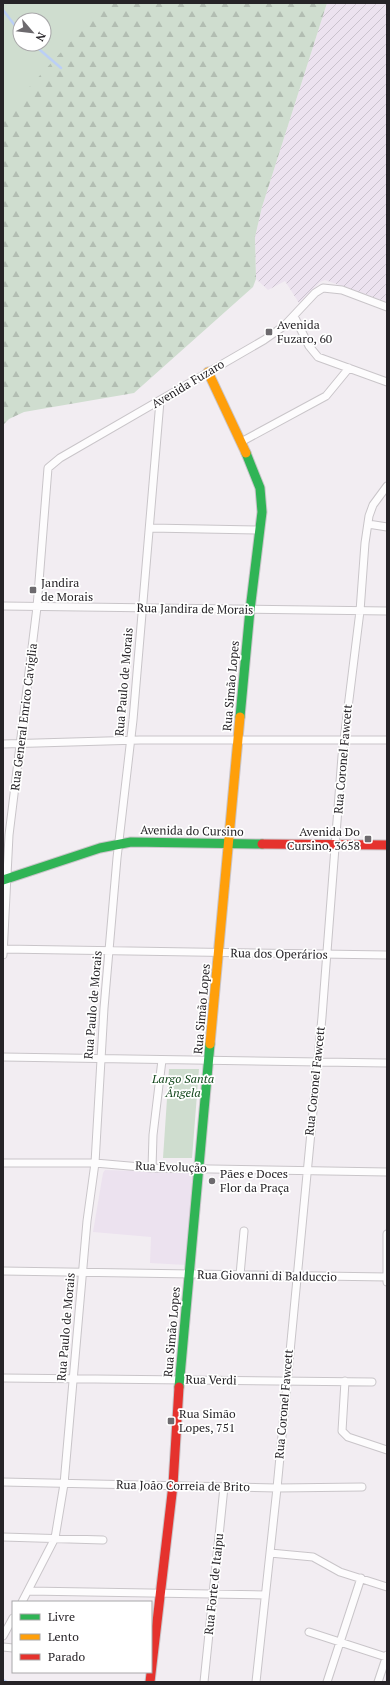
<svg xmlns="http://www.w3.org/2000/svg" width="390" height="1685" viewBox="0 0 390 1685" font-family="'PT Serif',serif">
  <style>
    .built { fill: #ece2ef }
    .industrial { fill: url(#industrial-furrows) }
    .forest { fill: url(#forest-firs); fill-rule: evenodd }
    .green { fill: #cfddcf; fill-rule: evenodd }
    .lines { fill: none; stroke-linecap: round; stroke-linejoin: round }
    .stream { stroke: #bbcff6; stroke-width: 2.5 }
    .street-casing { stroke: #c9c5c9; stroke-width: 9 }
    .fast-casing { stroke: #c9c5c9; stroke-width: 11 }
    .slow-casing { stroke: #c9c5c9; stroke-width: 11 }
    .jam-casing { stroke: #c9c5c9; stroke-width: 11 }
    .street { stroke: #fdfcfd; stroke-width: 7 }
    .fast { stroke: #30b455; stroke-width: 9 }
    .slow { stroke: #ff9f0a; stroke-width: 9 }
    .jam { stroke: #e5322d; stroke-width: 9 }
    .poi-dot { fill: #6d6a6e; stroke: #fff; stroke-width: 1.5 }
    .labels { text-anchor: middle; stroke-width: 3.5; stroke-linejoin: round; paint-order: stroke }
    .poi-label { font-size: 12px; fill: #262327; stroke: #fff; text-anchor: start }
    .street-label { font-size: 12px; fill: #262327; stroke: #fff }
    .park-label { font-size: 12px; font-style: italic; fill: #12461b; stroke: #fff }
  </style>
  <defs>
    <pattern id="industrial-furrows" width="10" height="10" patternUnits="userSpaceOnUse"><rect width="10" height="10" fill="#ece2ef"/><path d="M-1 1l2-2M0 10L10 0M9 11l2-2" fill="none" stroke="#cac2cd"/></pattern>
    <pattern id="forest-firs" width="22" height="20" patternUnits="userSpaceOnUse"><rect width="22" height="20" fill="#cfddcf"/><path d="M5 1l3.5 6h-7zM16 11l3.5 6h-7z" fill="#b2bdb2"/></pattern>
  </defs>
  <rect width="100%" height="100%" fill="#f2edf2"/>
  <path class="built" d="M105 1170 195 1173 186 1265 150 1263 151 1237 93 1232 103 1173Z"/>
  <path class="industrial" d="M327 3H387V302L325 280 320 282 299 303 285 281 268 290 256 279 255 237 262 207Z"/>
  <path class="forest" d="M3 3H327L262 207 255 237 256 279 253 287 134 393 24 412 9 419 3 425ZM20 20H44V44H20Z"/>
  <path class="green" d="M3 3H103L83 28 3 116ZM20 20H44V44H20Z
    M169 1069H199L192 1158H163Z"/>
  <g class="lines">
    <path class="stream" d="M3 10 20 32
      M33 44 61 68
      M3 1680 7 1682"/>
    <g class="street-casing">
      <path id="street" d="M294 316 309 346 318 357 387 382
        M241 442 326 396 349 368
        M368 524 387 527
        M150 528 259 530
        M3 606 387 611
        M3 744 140 740H387
        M3 949 387 955
        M3 955 9 835 37 607 48 468 60 458 264 340 284 326 315 293 323 288 342 290 387 307
        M3 1057 387 1063
        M3 1163H95L152 1168 387 1172
        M152 1168 153 1135 162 1060
        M3 1271 387 1277
        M240 1275 244 1231
        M387 1282V1234
        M3 1378 372 1382
        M345 1381 342 1431 348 1437 387 1450
        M3 1482 277 1488 362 1487
        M3 1537 103 1540
        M270 1553 313 1557 340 1572 387 1587
        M28 1591 265 1595
        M22 1602 55 1538 64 1484 87 1221 95 1163 104 1008 117 858 133 720 160 401
        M309 1632 386 1657
        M3 1636 13 1618
        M3 1647 13 1648
        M204 1682 224 1487
        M256 1682 277 1488 322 1017 342 756 360 611 365 543 369 516 373 505 387 486
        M327 1682 361 1578
        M378 1682 387 1655"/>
    </g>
    <g class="fast-casing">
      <path id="fast" d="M240 717 250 610 262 512 260 488 246 453
        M3 880 100 848 131 842 262 844
        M179 1387 210 1044"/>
    </g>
    <g class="slow-casing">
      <path id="slow" d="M208 372 246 453
        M210 1044 240 717"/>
    </g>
    <g class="jam-casing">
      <path id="jam" d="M262 844 387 845
        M150 1682 173 1485 179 1387"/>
    </g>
    <use href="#street" class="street"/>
    <use href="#fast" class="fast"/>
    <use href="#slow" class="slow"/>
    <use href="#jam" class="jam"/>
  </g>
  <g class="poi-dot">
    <rect x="265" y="328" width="8" height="8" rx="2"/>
    <rect x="29" y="586" width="8" height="8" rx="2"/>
    <rect x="364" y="835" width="8" height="8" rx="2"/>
    <circle cx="212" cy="1181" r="4"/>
    <rect x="167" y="1417" width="8" height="8" rx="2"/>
  </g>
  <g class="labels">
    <g class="poi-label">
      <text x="277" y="329">Avenida<tspan x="277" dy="14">Fuzaro, 60</tspan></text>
      <text x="41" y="587">Jandira<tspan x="41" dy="14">de Morais</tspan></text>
      <text x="360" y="836" text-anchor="end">Avenida Do<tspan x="360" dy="14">Cursino, 3658</tspan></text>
      <text x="220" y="1178">Pães e Doces<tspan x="220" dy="14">Flor da Praça</tspan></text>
      <text x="179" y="1418">Rua Simão<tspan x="179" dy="14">Lopes, 751</tspan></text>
    </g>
    <g class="street-label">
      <text transform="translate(188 384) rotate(-31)" y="4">Avenida Fuzaro</text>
      <text transform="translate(195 609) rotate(1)" y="4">Rua Jandira de Morais</text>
      <text transform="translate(124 682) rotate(-85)" y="4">Rua Paulo de Morais</text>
      <text transform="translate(231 686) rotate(-85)" y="4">Rua Simão Lopes</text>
      <text transform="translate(24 717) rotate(-83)" y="4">Rua General Enrico Caviglia</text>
      <text transform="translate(343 759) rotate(-85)" y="4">Rua Coronel Fawcett</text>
      <text transform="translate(192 831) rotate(1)" y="4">Avenida do Cursino</text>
      <text transform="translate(279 954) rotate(1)" y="4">Rua dos Operários</text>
      <text transform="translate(93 1005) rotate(-85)" y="4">Rua Paulo de Morais</text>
      <text transform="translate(202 1009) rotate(-85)" y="4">Rua Simão Lopes</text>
      <text transform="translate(315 1081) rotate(-84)" y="4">Rua Coronel Fawcett</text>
      <text transform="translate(171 1167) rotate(2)" y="4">Rua Evolução</text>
      <text transform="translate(267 1276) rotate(1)" y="4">Rua Giovanni di Balduccio</text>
      <text transform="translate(66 1327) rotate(-85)" y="4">Rua Paulo de Morais</text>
      <text transform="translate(172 1332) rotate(-85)" y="4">Rua Simão Lopes</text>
      <text transform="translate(211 1380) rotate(1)" y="4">Rua Verdi</text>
      <text transform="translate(284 1404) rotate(-85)" y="4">Rua Coronel Fawcett</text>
      <text transform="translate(183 1486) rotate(1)" y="4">Rua João Correia de Brito</text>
      <text transform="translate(214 1584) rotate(-84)" y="4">Rua Forte de Itaipu</text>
    </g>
    <g class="park-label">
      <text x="183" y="1083">Largo Santa<tspan x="183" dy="14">Ângela</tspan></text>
    </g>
  </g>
  <rect width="390" height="1685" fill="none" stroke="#262327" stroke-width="8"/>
  <rect x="12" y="1601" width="140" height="72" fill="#ffffff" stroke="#a8a7a9"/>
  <rect x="20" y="1614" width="20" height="6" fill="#30b455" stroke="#a8a7a9"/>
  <text x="48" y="1621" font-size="12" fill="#262327">Livre</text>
  <rect x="20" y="1634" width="20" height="6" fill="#ff9f0a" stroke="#a8a7a9"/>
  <text x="48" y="1641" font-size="12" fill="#262327">Lento</text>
  <rect x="20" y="1654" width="20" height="6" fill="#e5322d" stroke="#a8a7a9"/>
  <text x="48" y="1661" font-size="12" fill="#262327">Parado</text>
  <g transform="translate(32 32) rotate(118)"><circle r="19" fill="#ffffff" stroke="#a8a7a9"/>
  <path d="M0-3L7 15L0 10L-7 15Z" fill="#6d6a6e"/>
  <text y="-6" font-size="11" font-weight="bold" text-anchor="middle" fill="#262327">N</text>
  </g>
</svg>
